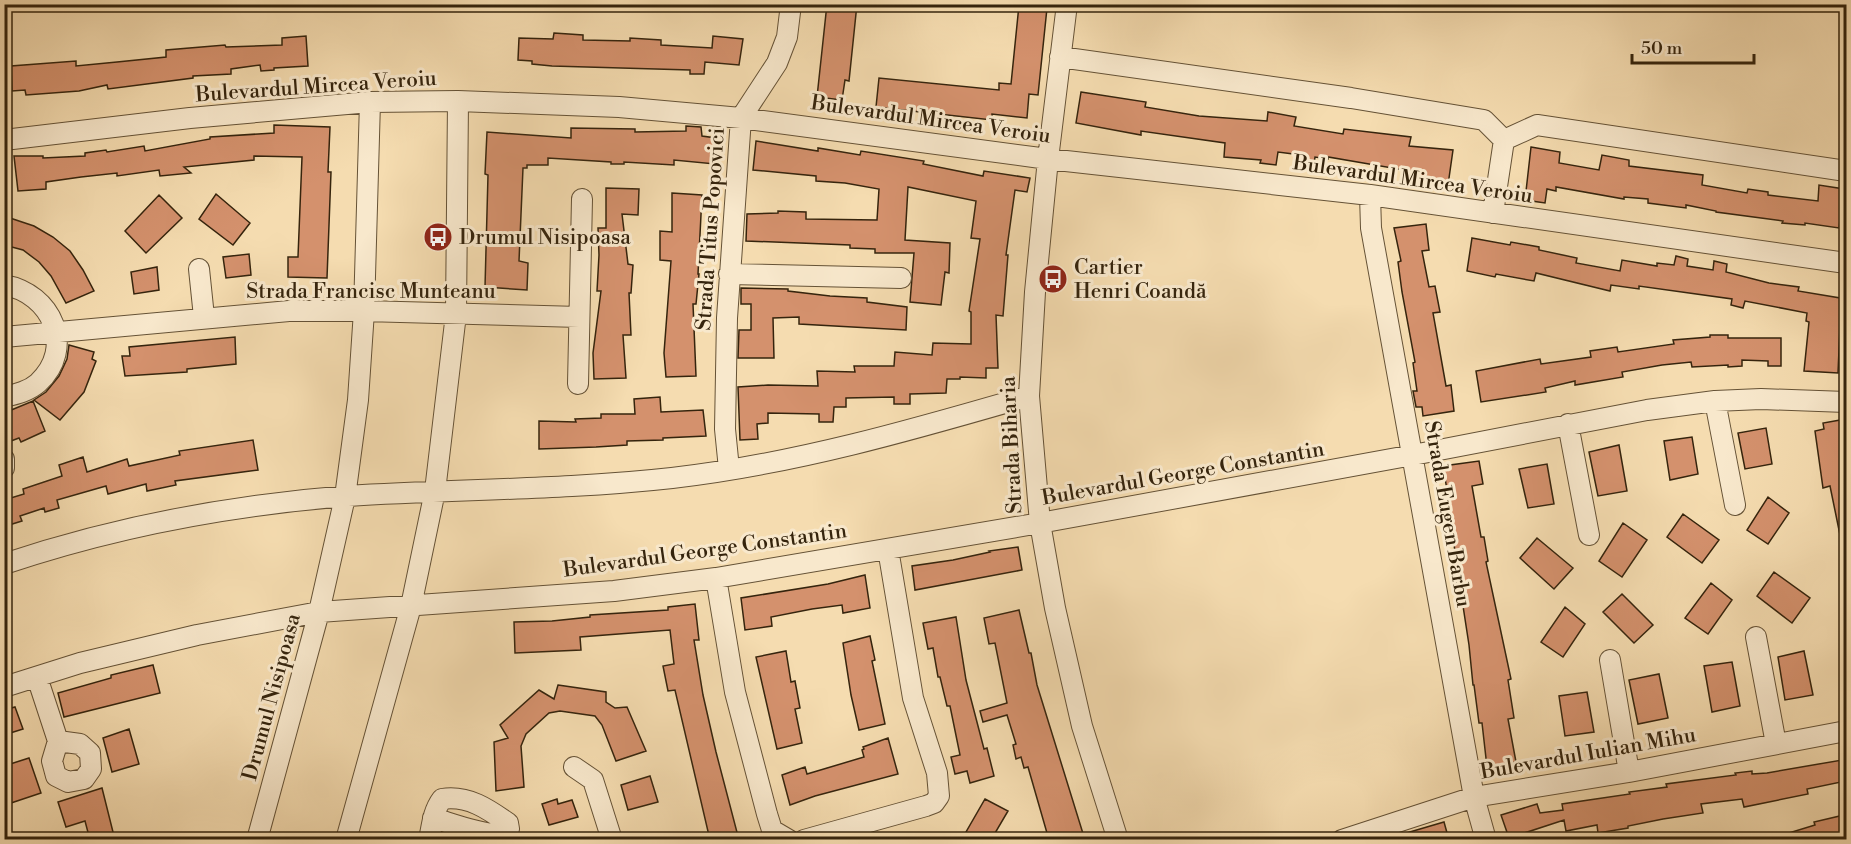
<svg xmlns="http://www.w3.org/2000/svg" width="1851" height="844" viewBox="0 0 1851 844" font-family="'Libre Bodoni',serif">
  <style>
    .building { fill: #d4916d; stroke: #35240d; stroke-width: 1.5 }
    .lines { fill: none; stroke-linecap: round; stroke-linejoin: round }
    .minor-casing { stroke: #655236; stroke-width: 22 }
    .minor { stroke: #f8e8cc; stroke-width: 20 }
    .labels { text-anchor: middle; stroke-width: 6; stroke-linejoin: round; paint-order: stroke }
    .street-label { font-size: 21px; fill: #35240d; stroke: #f8e8cc }
    .poi-label { font-size: 21px; fill: #35240d; stroke: #f8e8cc; text-anchor: start }
  </style>
  <rect width="100%" height="100%" fill="#f5dcb0"/>
  <filter id="stains"><feTurbulence type="fractalNoise" baseFrequency=".00333" numOctaves="4"/><feColorMatrix values="0 0 0 0 .2 0 0 0 0 .09 0 0 0 0 .02 0 0 0 .5 -.17"/></filter>
  <radialGradient id="worn" r=".72"><stop offset=".6" stop-color="#630" stop-opacity="0"/><stop offset="1" stop-color="#630" stop-opacity=".3"/></radialGradient>
  <path class="building" d="M827 4H857L849 81 845 80 842 100 817 97Z
    M1019 5 1047 8 1038 95 1029 94 1027 118 992 114V120L876 107 879 78 999 90V83L1011 84Z
    M554 33 583 35V40L630 41V38L661 40V45L712 48 713 36 743 39 739 65 705 62 704 74H690V70L552 66 532 64V61L518 60 519 38 553 39Z
    M306 36 308 66 274 68V70L261 71 260 65 231 69V74L193 76V78L108 89 107 85 79 91 26 95 25 90 12 91 11 66 76 61V66L117 62 166 57V50L225 45 226 47 282 45V38Z
    M1081 92 1146 102 1145 107 1199 116 1267 121 1268 112 1296 117 1294 126 1343 134 1344 129 1411 137 1409 146 1453 150 1448 185 1415 180 1416 172 1328 157V159L1315 157 1313 171 1300 168 1301 155 1278 152 1276 165 1260 163 1261 160 1224 157 1225 143 1141 131V135L1076 123Z
    M274 125 330 127 328 172H331L327 278 288 277V257H298L302 157 254 156V160L184 167 191 173 160 176 159 170 117 176V173L81 177 46 182V189L18 191 14 156H43V158L85 156V153L106 150 107 152 144 146 145 151 210 139V137L274 133Z
    M686 126 701 127 702 136 716 138 715 164 674 160V165L624 162V164H611V162L548 158V165H527V168H523L519 261 528 263 527 290 485 287 488 175 485 174 487 132 571 138V128L635 129V132L686 131Z
    M756 141 818 151V148L860 155 861 151 924 161 923 164 983 176 984 171 1030 178 1027 192 1015 190 1006 255H1008L1003 316 996 315 998 368H986V378L960 377V379H947L946 393 910 394V404H894V397L846 398V407H834L833 422H819V414L768 413V423L757 424 758 439 740 440 738 387 768 385 818 386 817 371 855 372 854 366H894L895 352 932 355 933 343 971 344V312L969 311 980 239 971 238 976 201 908 187 905 240 950 243 949 273 945 272 941 305 910 302 914 253H875V249L850 248V245L746 241 747 214 778 213V211L806 212V219L877 220 879 189 845 183 816 181V176L753 170Z
    M1531 147 1560 152 1559 163 1599 170 1602 155 1629 160V166L1703 175 1702 185 1747 193 1748 189 1768 192V195L1818 201 1819 185 1844 189 1839 228 1805 223V225L1782 223 1783 221 1716 212V211L1686 205V208L1648 203V199L1624 197V199L1556 187V191L1547 189 1545 203 1525 200Z
    M606 188 639 189 638 215 622 214 628 264 633 265 631 293H629L631 335H623L626 378 594 379 593 353 601 291H597L599 255 598 228H606Z
    M672 193 702 195 698 274H699L696 304H693L696 376 666 377 664 353 671 261 660 260V231L672 232Z
    M216 194 250 223 233 245 199 219Z
    M159 195 182 218 146 253 125 231Z
    M4 216 34 226 53 237 70 251 83 270 94 291 66 303 51 276 39 262 23 250 4 245Z
    M1426 224 1429 250 1422 251 1429 287 1435 286 1440 312 1433 313 1446 386 1451 385 1454 411 1423 416 1422 407H1416L1413 391H1417L1413 363 1415 362 1402 292 1398 262 1401 261 1394 228Z
    M1472 238 1510 245 1511 242 1539 247V250L1577 258 1576 263 1620 271 1622 260 1657 266V263L1674 265 1676 256 1688 259 1687 266 1713 270 1714 261 1727 264 1726 272 1769 283 1799 287 1798 291 1846 299 1844 327H1840L1838 373 1804 371 1809 322 1806 321 1807 313 1745 301 1743 308 1731 305 1732 299 1639 286V289L1611 285 1610 291 1536 273 1534 281 1496 274 1495 277 1467 271Z
    M249 254 251 275 226 278 223 257Z
    M157 267 159 290 134 294 131 272Z
    M741 288 788 289V291L830 296 867 298V302L907 307 906 330 799 324V317L773 318 774 358H738L739 330H751V304H741Z
    M1710 335H1728V338H1781V366H1768V361L1742 360V366L1728 367V365L1692 367 1691 362 1662 365 1622 372 1623 377 1575 385V381L1545 388 1546 392 1481 402 1476 371 1540 359 1541 364 1591 357 1590 351 1617 347 1618 352 1674 344 1673 340 1710 337Z
    M235 337 236 364 187 369V372L125 376 122 356H130L129 347Z
    M69 345 94 352 92 359 96 361 84 392 60 420 34 400 46 392 59 376 67 359Z
    M660 397 661 412 703 410 706 436 663 438V440L627 441V445L596 447 539 449V421L576 422 575 419 601 418V414H635L634 399Z
    M33 401 45 431 21 442 19 438 11 441 4 413Z
    M1846 419V535H1840L1830 486 1823 488 1815 431 1824 429 1823 423Z
    M1766 428 1772 464 1745 469 1738 433Z
    M1692 437 1698 474 1670 480 1664 441Z
    M253 440 258 470 175 481 176 485 147 491 146 484 108 494 106 486 57 500 59 508 45 512 44 508 20 516 22 521 9 525 4 511V500L24 494 23 489 62 476 59 465 83 457 87 472 127 459 129 466 180 455 179 451Z
    M1619 445 1627 491 1598 496 1589 452Z
    M1479 461 1483 484 1472 486 1481 537H1484L1488 561 1486 562 1511 679 1508 680 1514 718 1508 719 1516 762 1487 767 1482 723H1479L1474 685H1473L1469 645 1463 606 1460 607 1456 580 1460 579 1451 528H1449L1444 502H1449L1443 466Z
    M1547 464 1554 504 1528 508 1519 469Z
    M1768 497 1789 513 1768 544 1747 530Z
    M1683 514 1719 540 1702 563 1667 537Z
    M1623 523 1647 540 1622 577 1599 561Z
    M1537 538 1573 568 1554 589 1520 558Z
    M1018 547 1022 570 915 590 912 566 953 560 990 552 989 551Z
    M1774 572 1810 598 1792 623 1757 596Z
    M865 575 870 608 843 613 842 605 812 609 771 617 772 626 745 630 741 598 828 584Z
    M1711 583 1732 600 1708 634 1685 618Z
    M1622 594 1653 625 1634 643 1603 612Z
    M695 604 699 640H694L703 695 716 752 739 840H710L675 690 668 691 663 666 674 664 670 630 580 637 581 650 515 653 514 622 552 621 590 617V615L668 610V607Z
    M1565 607 1585 624 1563 657 1541 642Z
    M1019 610 1029 653H1031L1037 685 1085 840H1049L1028 767 1024 768 1021 757 1016 759 1013 745 1016 744 1007 715 983 722 980 711 1007 703 995 643 989 644 984 618Z
    M956 617 966 680 984 749 987 748 994 776 970 783 967 771 955 774 951 757 960 755 950 706H947L940 677H938L933 648 928 649 923 623Z
    M870 636 875 660 872 661 885 724 859 730 851 695 843 643Z
    M786 651 791 682 795 681 800 708 795 709 802 743 777 749 756 657Z
    M1804 651 1813 695 1785 700 1778 657Z
    M1732 662 1740 706 1712 712 1704 666Z
    M153 665 160 693 64 717 58 693 111 678V675Z
    M1659 674 1668 718 1638 724 1629 680Z
    M558 685 606 692V702L615 708 627 707 646 751 616 761 602 725 595 716 560 711 549 713 526 734 521 746 524 787 496 791 494 742 508 738 500 725 539 690 554 699Z
    M1587 692 1594 732 1565 736 1559 696Z
    M15 707 23 729 4 735V710Z
    M129 729 139 764 112 772 103 738Z
    M888 738 898 774 815 796 790 805 782 775 805 767 807 774 864 757 862 750 864 749 863 747Z
    M29 758 41 793 11 803 4 782V766Z
    M1842 760 1846 781 1807 789 1808 794 1744 807 1742 799 1701 804 1703 813 1663 819 1628 826V828L1598 833 1597 825 1566 831 1564 820 1509 838 1501 815 1537 804 1540 813 1563 810 1562 804 1630 794 1629 792 1667 787 1666 784 1736 775 1735 773 1752 771V774L1767 773Z
    M650 776 658 802 628 810 621 785Z
    M102 788 115 840H90L85 821 66 827 58 802Z
    M557 799 558 804 572 800 578 817 549 825 542 804Z
    M985 799 1008 811 991 840H979L966 832Z
    M1844 815 1846 826V840H1780L1779 836 1815 825 1814 822Z
    M1444 822 1449 840H1397L1396 836Z"/>
  <g class="lines">
    <g class="minor-casing">
      <path id="minor" d="M1067 4 1048 159 1035 292 1029 396 1040 523 1055 608 1082 726 1118 840
        M1060 57 1351 98 1484 120 1504 140
        M4 140 190 118 370 102 458 101 619 107 741 118 1048 159 1370 195 1846 263
        M1370 195 1371 228 1474 797 1486 840
        M1493 213 1504 140 1537 125 1846 171
        M199 269 204 317
        M729 274 901 278
        M4 285C52 293 76 348 38 383 29 391 17 394 4 397
        M4 337 289 311H364L579 317
        M578 384 582 199
        M1715 401 1735 505
        M1568 424 1589 535
        M4 459V468
        M729 469 725 429 727 318 741 118 777 63 787 37 791 4
        M4 564C114 527 232 505 348 496 456 489 564 490 672 478 794 464 912 430 1029 396
        M716 578 735 692 767 814 772 830 789 840
        M1756 637 1776 744
        M1610 660 1629 772
        M37 677 58 741 52 761 56 776 68 782 84 779 91 769 90 753 80 744 58 741
        M4 687 80 663 197 635 319 612 614 591 716 578 1040 523 1413 455 1647 410 1715 401 1761 399 1846 402
        M574 767 593 780 612 840
        M257 840 319 612 345 497 358 400 364 311 370 102
        M346 840 411 606 435 491 456 314 458 101
        M429 840C432 825 433 811 442 799 468 795 488 809 508 823L509 829C497 842 449 822 433 818
        M804 840 926 806 934 803 939 796 937 773 913 698 888 549
        M1342 840 1474 797 1629 772 1846 731"/>
    </g>
    <use href="#minor" class="minor"/>
  </g>
  <defs>
    <g id="bus-disc" transform="scale(1.5)"><circle r="9.5" fill="#8f2418" stroke="#f8e8cc"/><path d="M-5-6H5V4H4V6H2V4H-2V6H-4V4H-5ZM-3.5-4V0h7V-4ZM-3.5 1.2v1.5H-2V1.2ZM2 1.2v1.5H3.5V1.2Z" fill="#fff"/></g>
  </defs>
  <g fill-rule="evenodd">
    <use href="#bus-disc" x="438" y="237"/>
    <use href="#bus-disc" x="1053" y="279"/>
  </g>
  <g class="labels">
    <g class="street-label">
      <text transform="translate(316 86) rotate(-4)" y="7">Bulevardul Mircea Veroiu</text>
      <text transform="translate(931 119) rotate(8)" y="7">Bulevardul Mircea Veroiu</text>
      <text transform="translate(1413 179) rotate(8)" y="7">Bulevardul Mircea Veroiu</text>
      <text transform="translate(710 229) rotate(-86)" y="7">Strada Titus Popovici</text>
      <text x="371" y="298">Strada Francisc Munteanu</text>
      <text transform="translate(1011 445) rotate(-93)" y="7">Strada Biharia</text>
      <text transform="translate(1183 473) rotate(-10)" y="7">Bulevardul George Constantin</text>
      <text transform="translate(1448 514) rotate(80)" y="7">Strada Eugen Barbu</text>
      <text transform="translate(705 550) rotate(-8)" y="7">Bulevardul George Constantin</text>
      <text transform="translate(271 697) rotate(-75)" y="7">Drumul Nisipoasa</text>
      <text transform="translate(1588 753) rotate(-10)" y="7">Bulevardul Iulian Mihu</text>
    </g>
    <g class="poi-label">
      <text x="459" y="244">Drumul Nisipoasa</text>
      <text x="1074" y="274">Cartier<tspan x="1074" dy="24">Henri Coandă</tspan></text>
    </g>
  </g>
  <rect width="1851" height="844" fill="none" stroke="#f5dcb0" stroke-width="24"/>
  <rect x="6" y="6" width="1839" height="832" fill="none" stroke="#35240d" stroke-width="3"/>
  <rect x="12" y="12" width="1827" height="820" fill="none" stroke="#35240d" stroke-width="1.5"/>
  <path d="M1632 54v9h122v-9" fill="none" stroke="#35240d" stroke-width="3"/>
  <text x="1641" y="54" font-size="18" fill="#35240d" stroke="#f8e8cc" stroke-width="4.5" paint-order="stroke">50 m</text>
  <rect width="100%" height="100%" filter="url(#stains)"/>
  <rect width="100%" height="100%" fill="url(#worn)"/>
</svg>
